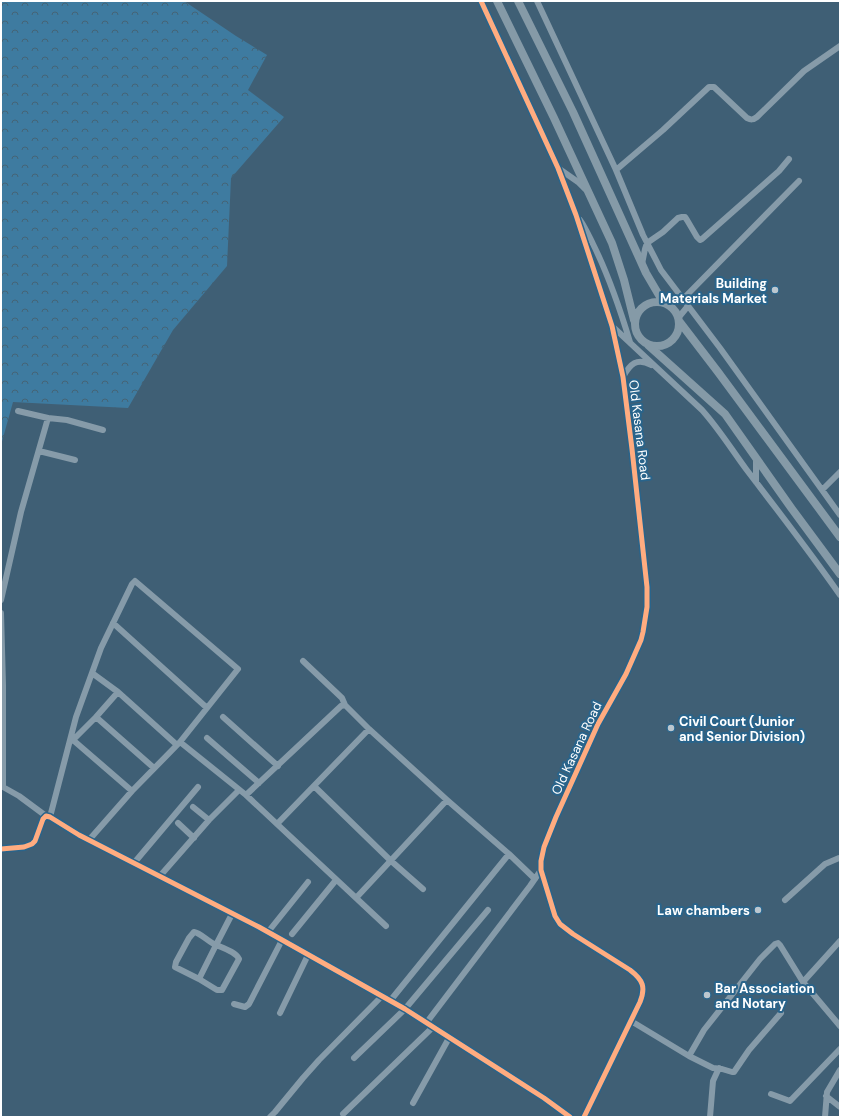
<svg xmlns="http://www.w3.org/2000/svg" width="841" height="1118" viewBox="0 0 841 1118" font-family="'DM Sans',sans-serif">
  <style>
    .forest { fill: url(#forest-crowns) }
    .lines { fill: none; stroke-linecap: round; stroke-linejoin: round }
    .minor { stroke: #869ba9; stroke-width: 6 }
    .major { stroke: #859aa7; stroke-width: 8 }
    .cycleway-casing { stroke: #29648b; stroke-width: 8 }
    .cycleway { stroke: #ffac80; stroke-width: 5 }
    .poi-dot { fill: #bcc7cf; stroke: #29648b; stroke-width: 1.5 }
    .labels { text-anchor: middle; stroke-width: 4; stroke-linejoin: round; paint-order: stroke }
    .poi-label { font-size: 13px; font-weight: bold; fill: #fff; stroke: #29648b; text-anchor: end }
    .street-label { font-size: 13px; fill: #fff; stroke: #29648b }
  </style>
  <defs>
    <pattern id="forest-crowns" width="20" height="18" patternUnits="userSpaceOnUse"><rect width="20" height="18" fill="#3e7ba0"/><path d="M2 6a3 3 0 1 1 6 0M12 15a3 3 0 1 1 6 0" fill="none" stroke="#456476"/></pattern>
  </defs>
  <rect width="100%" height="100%" fill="#3f5f75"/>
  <path class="forest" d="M1 1H184L236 36 267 55 248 90 284 117 231 178 227 266 173 330 128 408 13 402 1 445Z"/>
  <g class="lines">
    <path class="minor" d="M481 1 558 168 576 215 612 326 623 377 632 449 647 587V607L643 632 641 640 626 674 598 724 589 744 556 817 544 847 541 861V870L555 916 560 924 573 934 630 970C643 980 646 987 640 1002L584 1117
      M537 1 616 170 643 235 661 270 720 348 840 515
      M558 168 578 182 585 189
      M616 170 663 130 709 87H714L747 118C751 120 753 120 757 117L804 71 840 46
      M580 220C585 227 589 236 593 244 609 276 620 309 630 342
      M642 264 645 249 647 243 663 232 678 218 682 217H685L687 220 697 237 700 240 702 239 779 171 789 159
      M683 299 799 181
      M666 304 680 296
      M679 317 688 306
      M612 326 702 410C719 429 732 450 746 469 778 511 810 552 840 595
      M623 377C630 364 637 357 651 365
      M18 411 48 418 67 420 103 430
      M39 451 75 460
      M756 458V482
      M822 490 840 472
      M1 600 21 512 48 418
      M1 613 3 685V787L19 796 46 816
      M113 623 206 707
      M303 661 342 698 345 705
      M92 673 118 692 177 745
      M96 717 118 692
      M223 717 278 766
      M207 738 259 783
      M70 740H73L96 717 154 768
      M73 740 132 791
      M180 742 246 795 386 926
      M314 786 390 860 423 889
      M246 795 341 706 345 705 369 729
      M193 807 209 820
      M50 817 76 717 101 648 132 584 135 581 238 669 180 742 132 791 89 840
      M178 823 194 838
      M277 824 369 729 447 800 509 854 535 879
      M1 849 24 847 32 844 35 841 43 819 46 816 50 817 79 835 259 927 405 1009 544 1098 570 1117
      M134 863 198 787
      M160 876 209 820 239 790
      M356 898 447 800
      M785 900 825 864 839 858
      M268 932 308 882
      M292 934 336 880
      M840 941 803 982 840 1026
      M199 979 216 945C208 942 201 933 194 932L189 938 176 962 175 967 199 979 217 990H222L239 959C236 952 223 948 216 945L232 914
      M390 1001 509 854
      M234 1004 245 1007 249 1004 282 940
      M280 1013 308 955
      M631 1021 689 1056 713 1068 722 1069 732 1072H734L749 1050 781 1013
      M427 1022 530 886 541 870
      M689 1056 704 1030 760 959 775 944 778 943 780 945 803 982
      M354 1058 405 1009 488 910
      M771 1094 790 1101 840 1049
      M826 1096 840 1107
      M413 1103 449 1038
      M343 1114 433 1027
      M270 1117 275 1112 303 1078 319 1060 382 996
      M710 1117 713 1081 719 1068
      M825 1117 827 1092 840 1070"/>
    <path class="major" d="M497 1 554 118 612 243 624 280 634 320
      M518 1 573 112 646 273 663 302
      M635 324a22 22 0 1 1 44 0a22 22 0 1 1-44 0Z
      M679 321 718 372 840 537
      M648 345 725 414 792 509 840 574"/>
    <g class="cycleway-casing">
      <path id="cycleway" d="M481 1 558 168 576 215 612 326 623 377 632 449 647 587V607L643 632 641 640 626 674 598 724 589 744 556 817 544 847 541 861V870L555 916 560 924 573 934 630 970C643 980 646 987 640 1002L584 1117
        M1 849 24 847 32 844 35 841 43 819 46 816 50 817 79 835 259 927 405 1009 544 1098 570 1117"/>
    </g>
    <use href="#cycleway" class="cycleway"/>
  </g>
  <g class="poi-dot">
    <circle cx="775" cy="290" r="4"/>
    <circle cx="671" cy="728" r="4"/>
    <circle cx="758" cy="910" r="4"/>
    <circle cx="707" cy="995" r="4"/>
  </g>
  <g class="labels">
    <g class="poi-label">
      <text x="767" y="288">Building<tspan x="767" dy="15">Materials Market</tspan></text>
      <text x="679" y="726" text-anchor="start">Civil Court (Junior<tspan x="679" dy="15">and Senior Division)</tspan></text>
      <text x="750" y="915">Law chambers</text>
      <text x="715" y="993" text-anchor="start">Bar Association<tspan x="715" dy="15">and Notary</tspan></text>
    </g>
    <g class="street-label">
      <text transform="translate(640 430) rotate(83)" y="5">Old Kasana Road</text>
      <text transform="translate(576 748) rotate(-65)" y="5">Old Kasana Road</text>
    </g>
  </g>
  <rect width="841" height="1118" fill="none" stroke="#ffffff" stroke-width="4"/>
</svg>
